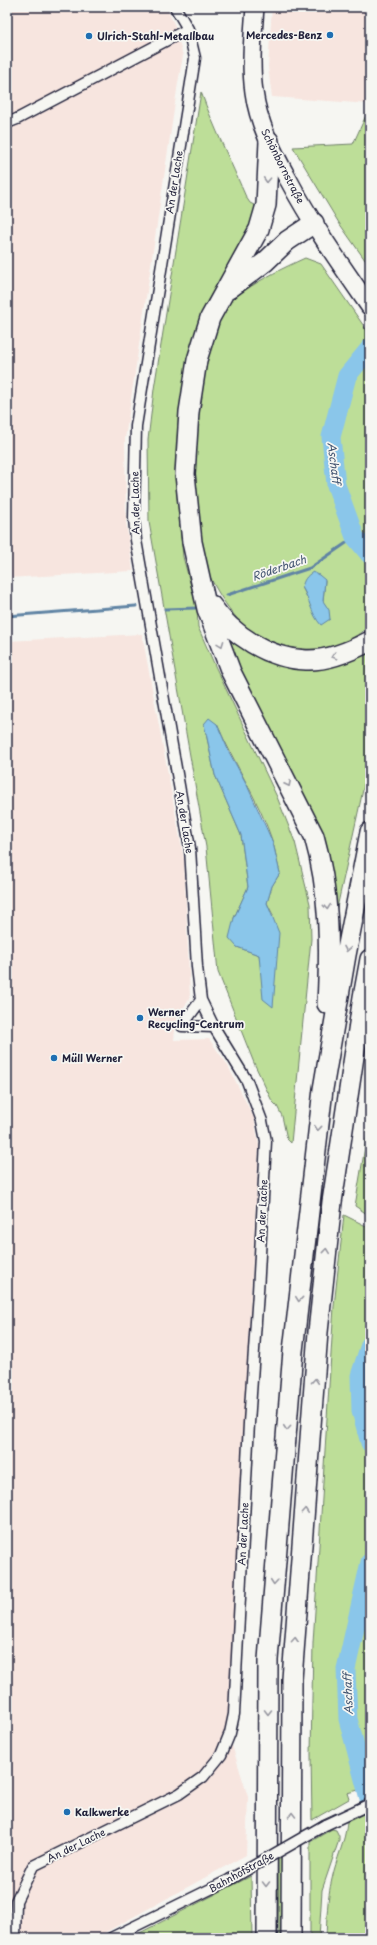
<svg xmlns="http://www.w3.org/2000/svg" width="377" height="1945" viewBox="0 0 377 1945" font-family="'Playpen Sans',sans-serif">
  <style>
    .built { fill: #f7e5df }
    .green { fill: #bdde98; stroke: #70806a; fill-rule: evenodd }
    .water { fill: #8ac6ea; stroke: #6084a4 }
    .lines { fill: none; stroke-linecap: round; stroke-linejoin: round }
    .stream { stroke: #6084a4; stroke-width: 3 }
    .river { stroke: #8ac6ea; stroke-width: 19 }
    .street-casing { stroke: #22223b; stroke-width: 13 }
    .primary-casing { stroke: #22223b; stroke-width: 20 }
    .highway-casing { stroke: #22223b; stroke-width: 22 }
    .street { stroke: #f6f6f2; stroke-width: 10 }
    .primary { stroke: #f6f6f2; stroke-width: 17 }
    .highway { stroke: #f6f6f2; stroke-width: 19 }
    .street-bridge-casing { stroke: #22223b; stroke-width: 13; stroke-linecap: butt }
    .street-bridge { stroke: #f6f6f2; stroke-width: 10 }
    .oneway { stroke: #9797a0 }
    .poi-dot { fill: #1f6fb2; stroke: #f6f6f2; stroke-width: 1.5 }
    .labels { text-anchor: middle; stroke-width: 3.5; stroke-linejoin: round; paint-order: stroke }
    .poi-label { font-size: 10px; font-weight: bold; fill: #22223b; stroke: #f6f6f2; text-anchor: start }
    .street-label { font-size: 10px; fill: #22223b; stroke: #f6f6f2 }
    .water-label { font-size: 11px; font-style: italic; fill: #415370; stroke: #f6f6f2 }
  </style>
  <rect width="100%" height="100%" fill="#f6f6f2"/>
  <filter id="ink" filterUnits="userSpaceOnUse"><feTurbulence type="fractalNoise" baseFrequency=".025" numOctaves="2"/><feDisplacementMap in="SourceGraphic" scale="8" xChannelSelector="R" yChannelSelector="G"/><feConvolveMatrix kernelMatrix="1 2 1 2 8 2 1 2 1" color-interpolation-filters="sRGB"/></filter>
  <g filter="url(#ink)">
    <path class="built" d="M7 7H166L175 26 183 56 178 83 125 439 126 522 133 571 7 578Z
      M272 7H370V104L272 97 268 67Z
      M142 634 184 860 190 998 176 1019 174 1040 209 1039 227 1064 254 1118 259 1146 227 1729 248 1797 246 1855 95 1938H7V641Z"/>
    <path class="green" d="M201 92C214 128 231 162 246 197L250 203 256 206 253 219 237 251 208 300 194 337 179 410 175 474 183 557 197 608 198 627 216 668 277 797 295 842 310 904 311 939 291 1143 287 1139 282 1116 277 1106 272 1101 254 1063 218 972 206 847 149 522 148 440 154 389ZM204 724H217C234 764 260 802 273 843 276 853 277 863 280 873L272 886 267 903 273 915 262 970 259 955 237 947 234 918 248 887 241 835 215 775Z
      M368 111H370V267L339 223 293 147 353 144Z
      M305 258 321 264 370 335V626C363 631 355 637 347 641 317 656 277 649 250 630 234 620 215 589 208 572 186 521 190 343 229 301 233 297 239 294 244 291 263 278 283 268 305 258ZM325 581 323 601 310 603 302 587Z
      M218 623 268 660 370 649V758L333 926 329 856 320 831 238 671Z
      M370 1117V1216L355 1206Z
      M344 1215 370 1228V1329L367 1337 370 1340V1715H367L370 1724V1787L347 1793 349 1799 312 1820 311 1754 313 1643 334 1306Z
      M370 1811V1820L367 1822 370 1837V1938H326C327 1918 327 1899 332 1879 336 1859 345 1843 347 1822Z
      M332 1829 336 1830 339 1836V1840L322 1890 319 1938H310V1842Z
      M283 1857 284 1938H279L278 1860Z
      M251 1876 252 1938H130Z"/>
    <path class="water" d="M313 572 319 575 325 580 323 601 329 610 330 619 321 625C311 614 310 600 302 587 304 580 306 576 313 572Z
      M209 718 217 724 229 752 246 783 273 843 280 873 272 886 267 903 279 933 273 1007 263 999 259 955 237 947 229 938 234 918 248 887 241 835 215 775 204 724Z"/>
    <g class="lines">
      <path class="stream" d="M227 595 310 568 355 537
        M165 609 197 608
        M7 616 136 606"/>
      <path class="river" d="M370 348 347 376 331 437 336 485 355 537 370 555
        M370 1345 360 1376 361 1411 370 1443
        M370 1562 346 1669 348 1719 370 1802"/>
      <g class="street-casing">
        <path id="street" d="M7 123 17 119 188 29
          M182 1026 214 1027
          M182 1026 201 1000
          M325 1825 370 1804
          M15 1938 16 1901 33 1866 179 1794 203 1777 221 1755 230 1733 234 1714 249 1423 258 1292 266 1141 262 1121 247 1081 214 1027 201 1000 197 967 190 848 136 540 134 518 136 426 195 58 188 29 175 7
          M111 1938 229 1880"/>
      </g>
      <g class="primary-casing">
        <path id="primary" d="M255 7C253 35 250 64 254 92 258 123 273 152 288 179 312 224 341 265 370 307"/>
      </g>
      <g class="highway-casing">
        <path id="highway" d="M269 141 266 205 259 229 210 318 197 360 189 412 185 474 192 542 207 609 231 672 314 836C330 892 330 946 327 1004
          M229 289 265 262 287 241 314 223
          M211 605C232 635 269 659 306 660 328 661 351 651 370 641
          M267 1938 268 1660 293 1351 323 1089 346 955 370 832
          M291 1938 292 1679 318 1332 332 1202 363 997 370 959"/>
      </g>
      <use href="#street" class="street"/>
      <use href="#primary" class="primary"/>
      <use href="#highway" class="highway"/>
      <g class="street-bridge-casing">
        <path id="street-bridge" d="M229 1880 325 1825"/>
      </g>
      <use href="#street-bridge" class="street-bridge"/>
    </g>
    <defs><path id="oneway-chevron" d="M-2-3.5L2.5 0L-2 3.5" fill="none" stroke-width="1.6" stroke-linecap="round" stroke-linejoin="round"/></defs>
    <g class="oneway">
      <use href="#oneway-chevron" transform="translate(267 180) rotate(93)"/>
      <use href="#oneway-chevron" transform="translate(221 644) rotate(69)"/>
      <use href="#oneway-chevron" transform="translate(334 656) rotate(165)"/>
      <use href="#oneway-chevron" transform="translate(288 784) rotate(64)"/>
      <use href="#oneway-chevron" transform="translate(327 907) rotate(84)"/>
      <use href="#oneway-chevron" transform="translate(347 949) rotate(101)"/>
      <use href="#oneway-chevron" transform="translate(318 1128) rotate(96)"/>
      <use href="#oneway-chevron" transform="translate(326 1251) rotate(-84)"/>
      <use href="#oneway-chevron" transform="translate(299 1299) rotate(96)"/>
      <use href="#oneway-chevron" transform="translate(315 1381) rotate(-86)"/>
      <use href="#oneway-chevron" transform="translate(287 1428) rotate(95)"/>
      <use href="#oneway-chevron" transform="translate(305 1511) rotate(-86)"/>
      <use href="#oneway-chevron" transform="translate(274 1582) rotate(95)"/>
      <use href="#oneway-chevron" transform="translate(295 1640) rotate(-86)"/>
      <use href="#oneway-chevron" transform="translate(268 1712) rotate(91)"/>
      <use href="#oneway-chevron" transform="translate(292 1815) rotate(-90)"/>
      <use href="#oneway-chevron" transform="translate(266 1884) rotate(90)"/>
    </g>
  </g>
  <g class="poi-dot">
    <circle cx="330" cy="35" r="4"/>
    <circle cx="89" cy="36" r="4"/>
    <circle cx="140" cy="1018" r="4"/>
    <circle cx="54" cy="1058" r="4"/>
    <circle cx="67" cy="1812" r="4"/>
  </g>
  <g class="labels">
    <g class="poi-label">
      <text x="322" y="39" text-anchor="end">Mercedes-Benz</text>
      <text x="97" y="40">Ulrich-Stahl-Metallbau</text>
      <text x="148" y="1016">Werner<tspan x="148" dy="12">Recycling-Centrum</tspan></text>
      <text x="62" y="1062">Müll Werner</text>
      <text x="75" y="1816">Kalkwerke</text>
    </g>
    <g class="street-label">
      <text transform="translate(283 166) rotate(63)" y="4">Schönbornstraße</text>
      <text transform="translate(174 182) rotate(-81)" y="4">An der Lache</text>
      <text transform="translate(135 503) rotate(-91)" y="4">An der Lache</text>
      <text transform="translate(185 822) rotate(81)" y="4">An der Lache</text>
      <text transform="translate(262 1211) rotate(-87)" y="4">An der Lache</text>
      <text transform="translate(243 1534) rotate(-87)" y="4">An der Lache</text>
      <text transform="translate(76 1845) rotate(-26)" y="4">An der Lache</text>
      <text transform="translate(241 1872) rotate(-29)" y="4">Bahnhofstraße</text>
    </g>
    <g class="water-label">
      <text transform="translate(334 463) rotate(83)" y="4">Aschaff</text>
      <text transform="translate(279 568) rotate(-19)" y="4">Röderbach</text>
      <text transform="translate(348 1694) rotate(-92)" y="4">Aschaff</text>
    </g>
  </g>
  <rect width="377" height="1945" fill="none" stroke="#f6f6f2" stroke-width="24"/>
  <rect x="12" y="12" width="353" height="1921" fill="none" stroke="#22223b" stroke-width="1.5" filter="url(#ink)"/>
</svg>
